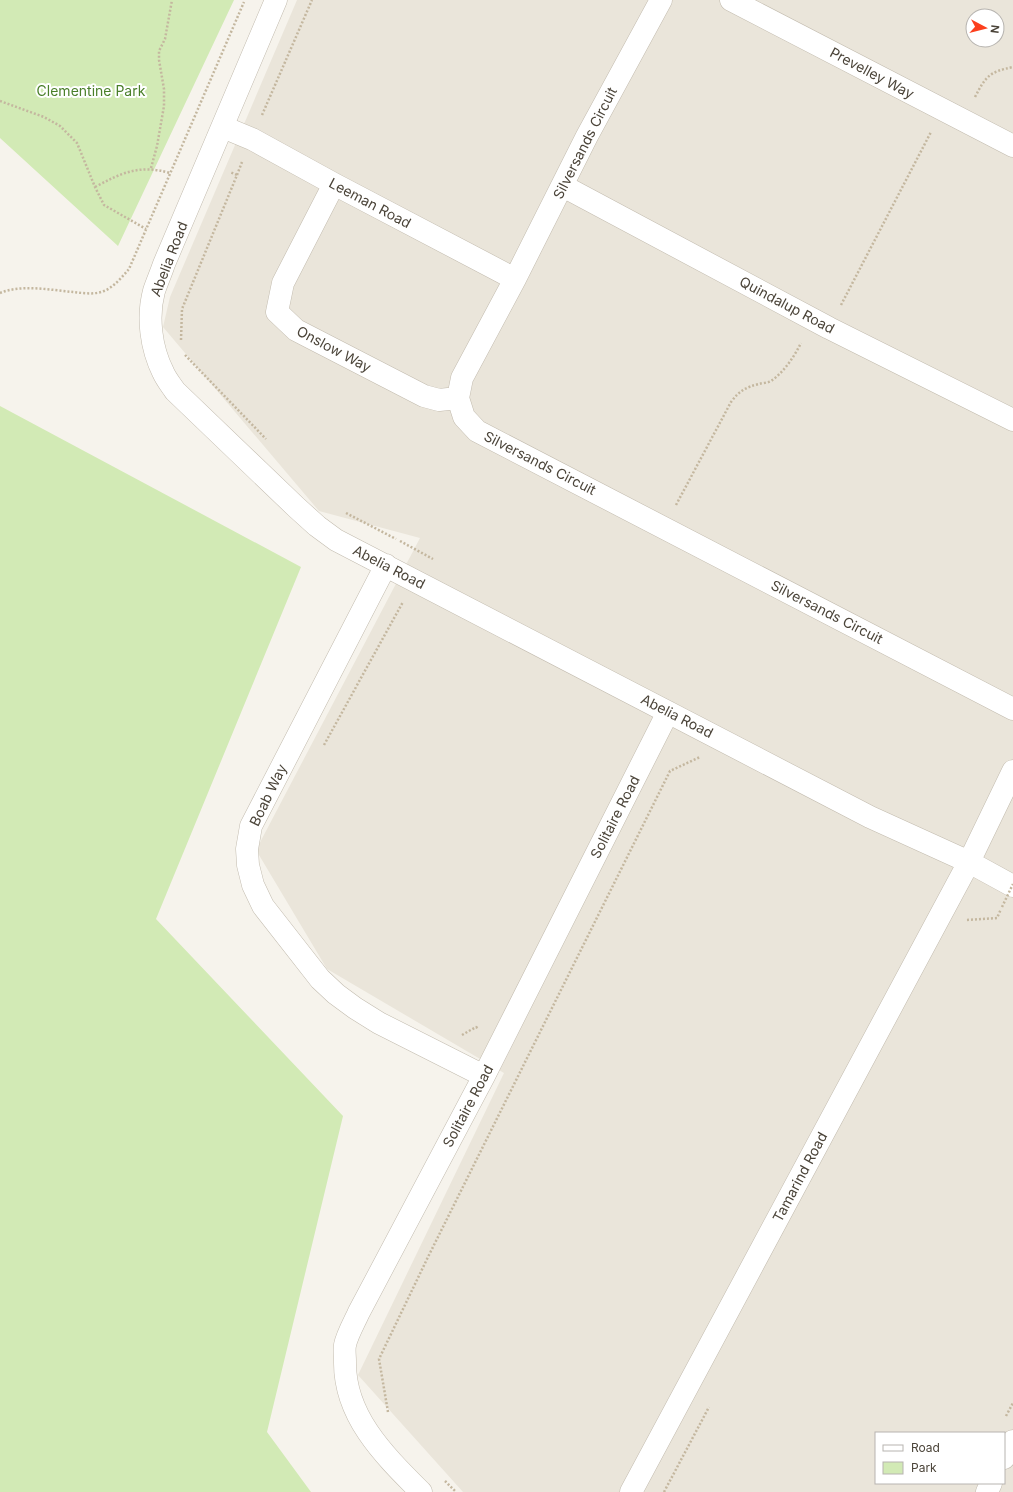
<svg xmlns="http://www.w3.org/2000/svg" width="1013" height="1492" viewBox="0 0 1013 1492" font-family="Inter,sans-serif">
  <style>
    .residential { fill: #eae5da; fill-rule: evenodd }
    .green { fill: #d2eab5 }
    .lines { fill: none; stroke-linecap: round; stroke-linejoin: round }
    .minor-casing { stroke: #c2bbae; stroke-width: 23 }
    .path { stroke: #c4b79f; stroke-width: 2.5; stroke-dasharray: 2 2; stroke-linecap: butt }
    .minor { stroke: #fff; stroke-width: 22 }
    .path-bridge { stroke: #c4b79f; stroke-width: 2.5; stroke-dasharray: 2 2; stroke-linecap: butt }
    .labels { text-anchor: middle; stroke-width: 4; stroke-linejoin: round; paint-order: stroke }
    .street-label { font-size: 14px; fill: #4b4439; stroke: #fff }
    .park-label { font-size: 14px; fill: #4a7f2a; stroke: #fff }
  </style>
  <rect width="100%" height="100%" fill="#f6f3ec"/>
  <path class="residential" d="M297 0H1013V1492H463L358 1375 504 1073 327 969 256 850 420 538 319 511 163 327 170 297ZM973 16H997V40H973ZM876 1433H1004V1483H876Z"/>
  <path class="green" d="M0 0H234L118 246 0 138Z
    M0 406 301 567 156 919 343 1116 267 1432 311 1492H0Z"/>
  <g class="lines">
    <g class="minor-casing">
      <path id="minor" d="M276 0 164 264C161 273 157 282 154 291 147 317 151 348 163 372 166 379 171 385 175 391L296 507 317 526 336 540 870 817 969 862 1013 886
        M661 0 587 136 515 279 462 378 458 398 464 417 477 431 1013 709
        M731 0 1013 146
        M223 127 252 139 334 184 515 279
        M334 184 283 283 277 312 296 330 424 396 439 400 458 398
        M563 186 829 328 1013 420
        M386 565 251 826 247 849 248 865 253 885 263 906 320 979 336 994 355 1008 379 1023 484 1076
        M1004 1458 1013 1441
        M421 1492C384 1455 344 1416 345 1361 345 1356 344 1350 345 1345 347 1335 355 1321 359 1312L484 1076 668 712
        M631 1492 969 862 1013 771
        M987 1492 991 1483"/>
    </g>
    <path class="path" d="M975 97C986 76 989 72 1013 67
      M0 101 44 117 60 126 77 143 95 187 104 205 146 229
      M262 115 312 0
      M151 168 157 146 164 106V89L159 60V51L165 39 172 0
      M237 175 242 162
      M95 187C121 173 140 164 170 173
      M0 293C22 284 50 290 73 292 83 293 94 295 104 291 114 287 122 277 129 269L244 2
      M841 305 931 132
      M181 340 182 309 237 175 230 172
      M185 355 266 439
      M676 505 731 402C739 391 746 387 759 384 762 383 767 383 771 381 784 372 794 357 801 343
      M346 513 396 539
      M400 541 433 559
      M324 745 403 602
      M967 920 997 918 1001 909
      M462 1035 476 1027 479 1029
      M388 1412 379 1359 428 1257 670 771 700 757
      M1006 1416 1013 1403
      M445 1481 456 1492
      M664 1492 709 1407"/>
    <use href="#minor" class="minor"/>
    <path class="path-bridge" d="M1002 907 1013 884"/>
  </g>
  <g class="labels">
    <g class="street-label">
      <text transform="translate(872 73) rotate(28)" y="5">Prevelley Way</text>
      <text transform="translate(585 143) rotate(-63)" y="5">Silversands Circuit</text>
      <text transform="translate(370 203) rotate(28)" y="5">Leeman Road</text>
      <text transform="translate(169 259) rotate(-69)" y="5">Abelia Road</text>
      <text transform="translate(787 305) rotate(28)" y="5">Quindalup Road</text>
      <text transform="translate(334 349) rotate(28)" y="5">Onslow Way</text>
      <text transform="translate(540 463) rotate(27)" y="5">Silversands Circuit</text>
      <text transform="translate(389 567) rotate(27)" y="5">Abelia Road</text>
      <text transform="translate(827 612) rotate(27)" y="5">Silversands Circuit</text>
      <text transform="translate(677 716) rotate(27)" y="5">Abelia Road</text>
      <text transform="translate(268 795) rotate(-64)" y="5">Boab Way</text>
      <text transform="translate(615 817) rotate(-63)" y="5">Solitaire Road</text>
      <text transform="translate(468 1106) rotate(-62)" y="5">Solitaire Road</text>
      <text transform="translate(800 1177) rotate(-62)" y="5">Tamarind Road</text>
    </g>
    <g class="park-label">
      <text x="91" y="96">Clementine Park</text>
    </g>
  </g>
  <rect x="875" y="1432" width="130" height="52" fill="#ffffff" stroke="#b7b4b0"/>
  <rect x="883" y="1445" width="20" height="6" fill="#ffffff" stroke="#b7b4b0"/>
  <text x="911" y="1452" font-size="12" fill="#4b4439">Road</text>
  <rect x="883" y="1462" width="20" height="12" fill="#d2eab5" stroke="#b7b4b0"/>
  <text x="911" y="1472" font-size="12" fill="#4b4439">Park</text>
  <g transform="translate(985 28) rotate(97)"><circle r="19" fill="#ffffff" stroke="#b7b4b0"/>
  <path d="M0-3L7 15L0 10L-7 15Z" fill="#fc3f1d"/>
  <text y="-6" font-size="11" font-weight="bold" text-anchor="middle" fill="#4b4439">N</text>
  </g>
</svg>
